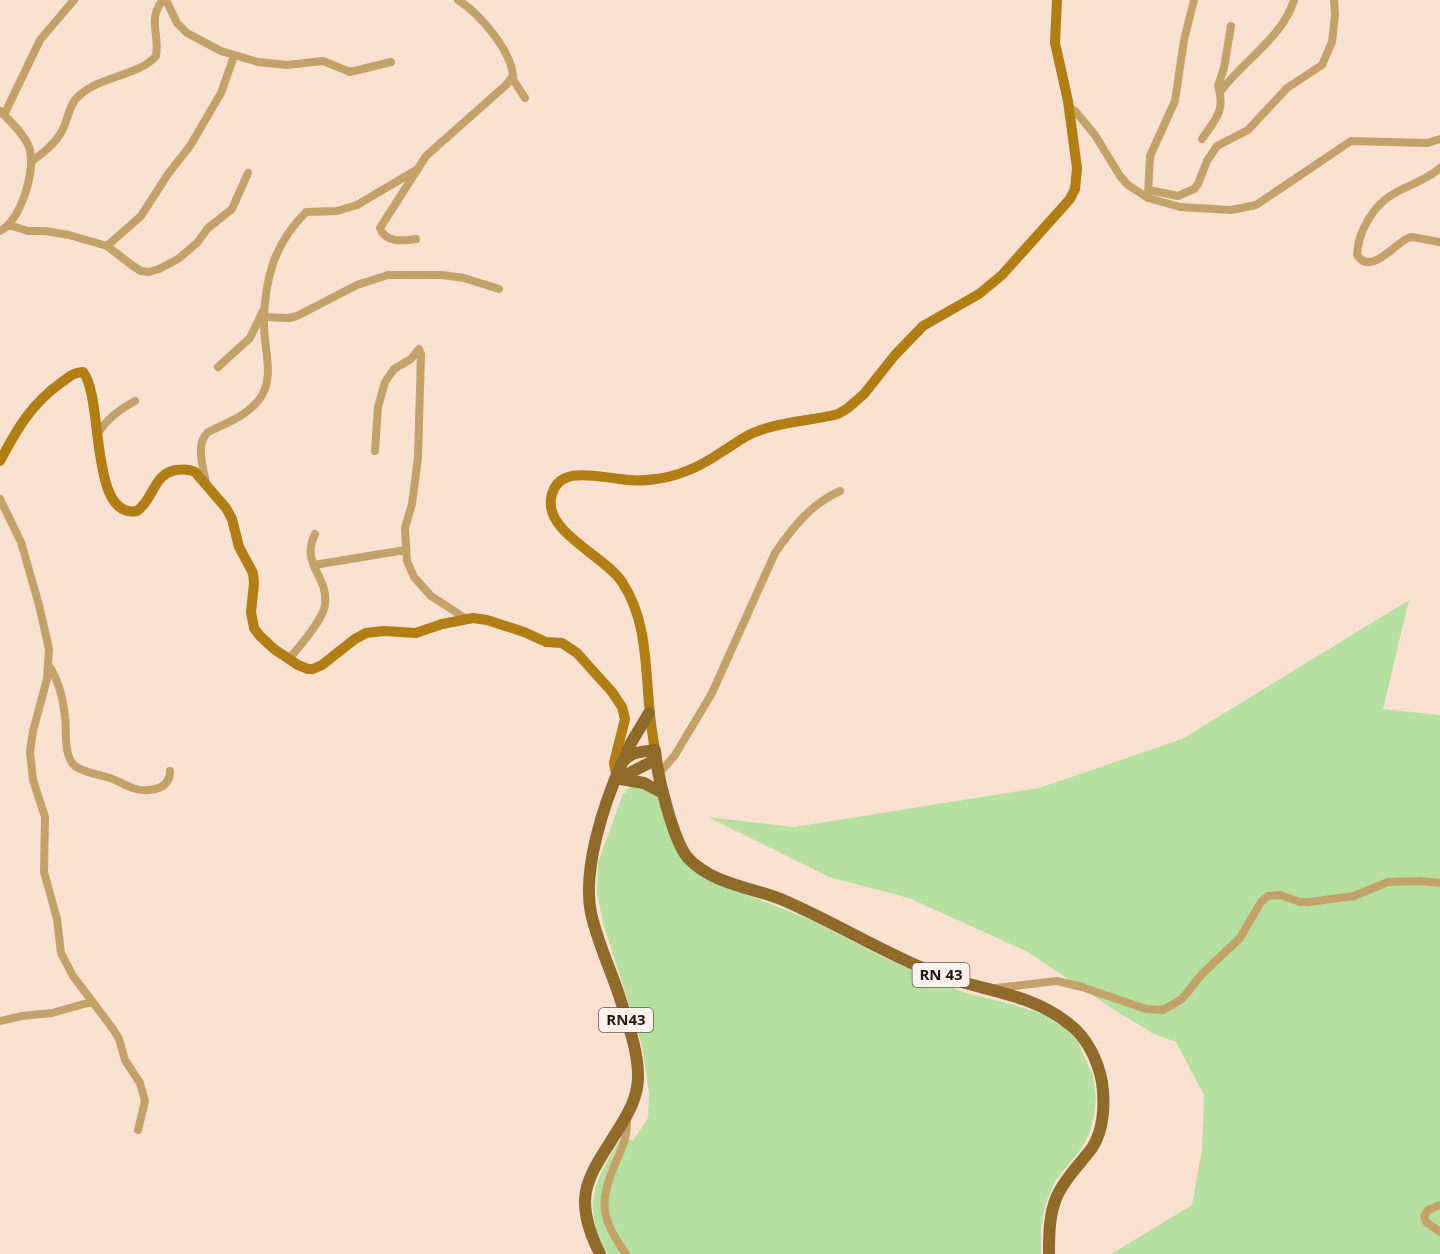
<svg xmlns="http://www.w3.org/2000/svg" width="1440" height="1254" viewBox="0 0 1440 1254" font-family="'Open Sans',sans-serif">
  <style>
    .green { fill: #b6e0a0 }
    .lines { fill: none; stroke-linecap: round; stroke-linejoin: round }
    .street { stroke: #c3a26a; stroke-width: 8 }
    .secondary { stroke: #b07e12; stroke-width: 10 }
    .primary { stroke: #8f6b29; stroke-width: 12 }
    .labels { text-anchor: middle; stroke-width: 5; stroke-linejoin: round; paint-order: stroke }
    .shield { fill: #fdf2ec; stroke: #635953; stroke-width: 1.5 }
    .shield-label { font-size: 15px; font-weight: bold; fill: #211812 }
  </style>
  <rect width="100%" height="100%" fill="#fbe1d2"/>
  <path class="green" d="M1409 600 1383 709 1440 715V1254H1111L1192 1205 1202 1149 1204 1095 1176 1042 1154 1034 1116 1011 1026 951 909 898 829 877 708 817 794 827 1039 788 1182 739Z
    M632 785H638L656 795 662 803 674 845 714 882 811 920 885 958 962 992 1011 1004 1043 1014 1067 1030 1078 1042 1093 1076 1096 1098 1094 1116 1089 1135 1081 1149 1055 1181 1046 1203 1041 1226V1254H608C579 1204 596 1179 623 1135L633 1141 648 1118 649 1094 642 1045 603 923 597 894 598 862 623 794Z"/>
  <g class="lines">
    <path class="street" d="M166 0 177 23 187 33 221 51 258 62 287 65 323 61 350 72 391 62
      M512 78 525 98
      M1220 92C1243 61 1283 37 1294 0
      M1069 107 1076 112 1095 135 1120 176 1128 185 1148 198 1180 207 1231 210 1256 205 1351 141 1427 143 1440 139
      M0 111C10 121 24 134 29 147 37 168 21 221 0 231
      M4 115 40 40 74 0
      M1202 139C1215 120 1226 110 1218 86L1224 68 1231 26
      M32 161C43 153 55 144 62 131 69 118 68 104 81 94 102 76 140 75 156 56 160 34 147 19 163 0
      M1440 168C1426 180 1411 184 1395 193 1374 204 1358 231 1357 255 1371 276 1393 245 1408 238L1412 237 1440 242
      M1149 190 1178 196 1194 189 1198 184 1207 161 1217 146 1248 130 1287 88 1322 65 1332 42 1335 15 1334 0
      M1148 194 1150 156 1175 101 1184 40 1194 0
      M9 225 28 231H45L69 235 107 246 133 266 141 271 149 272 159 269 178 259 197 243 208 228 232 209 248 173
      M416 239C403 241 385 243 380 228L426 156 506 85 513 76C511 50 479 13 458 0
      M107 246 141 216 168 174 190 146 221 93 234 56
      M265 317 289 318 297 316 357 285 388 275H442L464 278 499 289
      M218 367 250 338 263 311
      M98 433C108 418 119 410 135 401
      M375 451 378 407 385 382 394 369 411 359 419 349 421 354 418 458 412 504 405 528 407 561 414 577 431 596 465 618
      M206 483C203 466 195 445 208 432 225 424 246 416 258 401 276 380 264 350 264 325 264 280 274 244 306 212L337 211 357 205 418 169
      M0 499 21 542 39 605 49 649 47 679 33 731 30 752 33 780 45 817 44 872 57 919 61 953 73 976 113 1029 119 1039 125 1060 140 1083 145 1101 138 1130
      M314 565 405 550
      M289 659C299 647 323 620 325 605 329 576 300 565 315 534
      M48 664C58 679 63 698 65 717 67 731 63 756 75 766 84 773 99 774 110 778 124 783 134 792 149 790 161 789 170 784 170 771
      M658 775 675 755 712 693 775 553C793 527 811 504 840 491
      M996 988 1057 981 1082 987 1146 1009 1163 1010 1182 999 1202 974 1240 938 1261 902 1268 896 1280 895 1300 902H1309L1354 896 1388 882 1420 881 1440 883
      M0 1021 22 1016 52 1013 91 1002
      M1440 1205 1428 1210 1424 1216 1426 1222 1440 1232
      M626 1254C601 1218 598 1203 616 1162 623 1146 628 1135 627 1117"/>
    <path class="secondary" d="M0 461C17 429 31 404 62 382 69 377 74 372 83 372 104 397 89 520 137 511 154 499 153 474 176 470 183 469 189 469 195 472L226 508 232 519 239 547 253 573 254 583 251 612 254 628 260 636 274 649 298 665 308 669H313L322 665 355 639 366 633 384 631 416 633 442 624 473 618 487 620 524 632 546 642 562 643 577 653 612 692 622 707 625 719 614 763 617 779
      M655 750C653 738 651 726 650 714 645 669 648 621 622 582 605 556 546 533 551 499 556 464 597 477 620 479 632 481 644 481 656 479 681 476 703 465 723 451 735 444 745 435 758 431 784 421 812 421 838 414L848 408 864 394 895 355 923 326 979 294 1002 275 1070 199 1075 189 1077 168 1068 101 1055 43 1057 0"/>
    <path class="primary" d="M624 759 631 743 649 713
      M618 779 655 760
      M621 779 644 783 663 793
      M600 1254C570 1193 589 1177 621 1125 630 1110 637 1097 638 1079 639 1052 627 1021 619 995 610 968 597 941 591 913 582 870 604 803 622 763 630 751 642 752 655 750 657 774 673 841 688 858 712 884 751 887 783 900 834 922 882 952 934 973 980 991 1030 992 1069 1024 1087 1037 1098 1061 1102 1082 1105 1103 1104 1130 1092 1148 1080 1164 1065 1178 1057 1196 1049 1214 1049 1235 1049 1254"/>
  </g>
  <g class="labels">
    <g class="shield">
      <rect x="912.5" y="963" width="57" height="24" rx="4.5"/>
      <rect x="599" y="1008" width="54" height="24" rx="4.5"/>
    </g>
    <g class="shield-label">
      <text x="941" y="980">RN 43</text>
      <text x="626" y="1025">RN43</text>
    </g>
  </g>
</svg>
